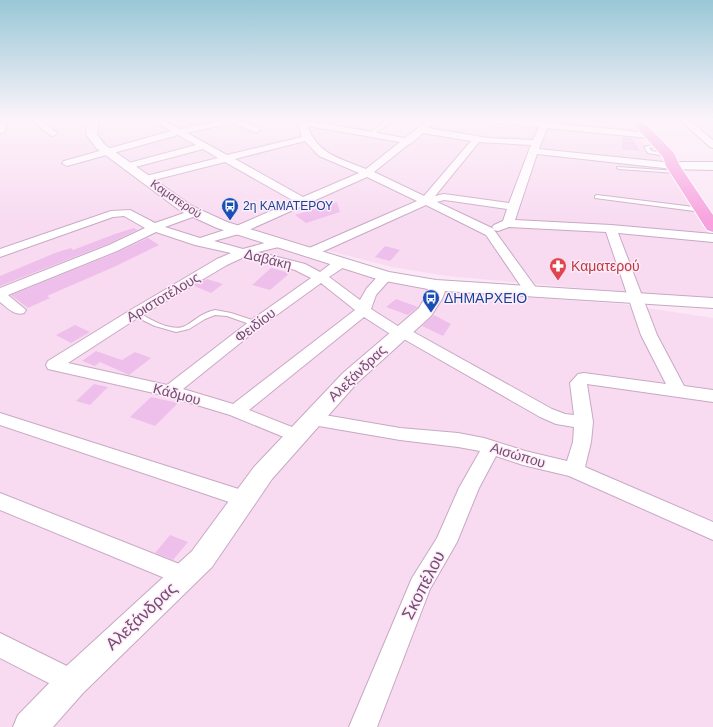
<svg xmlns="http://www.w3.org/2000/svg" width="713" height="727" viewBox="0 0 713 727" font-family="Arial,sans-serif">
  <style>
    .residential { fill: #f8dbf1 }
    .building { fill: #efbfec }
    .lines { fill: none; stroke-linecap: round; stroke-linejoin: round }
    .service-casing { stroke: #c8a8c4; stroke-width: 2 }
    .pedestrian-casing { stroke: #c8a8c4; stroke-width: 2 }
    .minor-casing { stroke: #c8a8c4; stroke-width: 2 }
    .tertiary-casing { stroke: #c8a8c4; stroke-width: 2 }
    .primary-casing { stroke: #fff; stroke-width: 2 }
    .service { fill: #fff; fill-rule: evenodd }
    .pedestrian { fill: #fff; fill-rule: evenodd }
    .minor { fill: #fff; fill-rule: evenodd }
    .tertiary { fill: #fff; fill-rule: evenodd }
    .primary { fill: #f7a2de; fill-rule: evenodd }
    .labels { text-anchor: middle; stroke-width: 3; stroke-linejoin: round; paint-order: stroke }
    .far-street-label { font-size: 12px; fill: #744c73; stroke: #feedf9 }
    .far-transit-label { font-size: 12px; fill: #164399; stroke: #feedf9; text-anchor: start }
    .street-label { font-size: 14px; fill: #744c73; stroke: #feedf9 }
    .health-label { font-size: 14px; fill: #be3a42; stroke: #feedf9; text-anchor: start }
    .transit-label { font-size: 14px; fill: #164399; stroke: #feedf9; text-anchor: start }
    .near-street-label { font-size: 17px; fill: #744c73; stroke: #feedf9 }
  </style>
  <rect width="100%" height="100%" fill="#fbe7f6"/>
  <path class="residential" d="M0 120H92L90 129 92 136 97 143 188 209 238 230 246 229 277 239 253 229 210 216 194 208 110 150 96 136 94 128 96 120H382L362 134 411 142 437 120H472L498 124 638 138 661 158 713 241V300L447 276 392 267 325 250 317 252 386 275 510 296 621 304 713 318V727H0Z
    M489 120H624L635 134 500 121Z"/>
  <path class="building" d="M623 137 632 138 640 151 622 149Z
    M337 202 340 212 306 223 295 215Z
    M134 228 137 230 108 244 0 286V276L55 253 71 248 73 250 115 234Z
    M148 238 159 245 116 266 47 296 50 298 28 308 11 295 118 252Z
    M385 246 400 250 390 261 375 257Z
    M271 268 290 273 270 290 252 285Z
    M207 279 223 284 211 293 194 286Z
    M396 299 418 307 408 315 386 307Z
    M434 315 451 324 443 336 422 326Z
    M75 325 90 332 71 343 56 335Z
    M96 351 122 360 135 352 151 358 129 375 100 362 95 366 82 361Z
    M94 384 108 387 90 405 76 401Z
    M151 397 178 403 155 426 130 417Z
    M170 535 188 542 173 560 155 553Z"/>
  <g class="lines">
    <g class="service-casing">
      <path id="service" d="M658 144H660V146L649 148 652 151 671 155V157L648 153 644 147Z
        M617 167 677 171 679 172 677 173 619 169 617 168Z
        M597 195 702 208 705 210 702 212 595 198V196Z
        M215 310 231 313 258 322 259 324 255 326 227 316 215 315 205 319 189 329 176 332 155 326 130 314 131 312H137C151 319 172 334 187 325 198 318 202 313 215 310Z"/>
    </g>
    <g class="pedestrian-casing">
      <path id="pedestrian" d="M387 120H394L373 135H369V133Z"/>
    </g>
    <g class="minor-casing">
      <path id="minor" d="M32 120H41L57 133 53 136 50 135Z
        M153 120H163L180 129 224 120H240L259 128 260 130 256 133 232 123 187 133 227 155 302 137 297 120H305L405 138 428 120H437L428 128 489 138 533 140 539 127 496 123 492 120 541 122 542 120H550L549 123 652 133 653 135 649 138 547 128 539 149 673 163 678 166 673 169 537 154 515 220 611 225 713 234V242L618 233 657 335 684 386 713 390V402L587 384 593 422 591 442 585 467 713 522V540L569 476 523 465 496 456 479 488 457 542 430 589 377 727H349L412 578 437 538 459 488 480 451 458 447 400 440 313 425 307 423 304 419 307 415 313 413 400 428 458 433 484 438 525 451 567 461 573 442 574 427 556 424 540 417 402 338 395 337 364 317 249 410 302 431 305 436 302 441 296 442 230 415 167 396 48 369 46 365 48 361 129 311 217 259 231 253 195 245 156 232 117 251 8 295 26 310 24 313C14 316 8 308 0 302V288L109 245 145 228 124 216 113 217 0 257V249L111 211 130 210 155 223 190 211H198L200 213 198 215 165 227 200 238 234 227 294 201 225 162 146 182 141 179 142 177 218 158 203 149 128 169 123 166 125 164 196 145 178 135 67 166 62 163 64 161 171 131ZM308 126 400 142 366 169C342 159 316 154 308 126ZM423 133 471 141 424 196 374 172 409 144 412 143ZM305 141 319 156 359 173 303 197 235 159ZM479 142 531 145 509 203 444 194 435 196ZM367 177 417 201 307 249 305 252 307 255H315L426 205 486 235 527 295 532 296 537 295 539 292 494 230 498 231 509 227 606 232 641 335 666 384 584 373 578 374 570 383 574 415 565 414 552 409 408 329 401 328 371 309 376 295 393 276 391 273H381L367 288 360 300 329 277 347 265 348 262 347 259H337L320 272 305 264 258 252 283 246 285 243 283 240 279 239 243 249 214 241 242 233ZM444 200 452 201 507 209 503 221 494 225 492 227 494 229 437 202ZM244 257 295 270 311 278 250 321 167 385 68 363 139 317 227 265ZM321 283 355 310 233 404 183 389 260 327Z
        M680 120H689L713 140V148L710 147Z
        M0 413 251 493 254 499 251 505 244 507 0 425Z
        M0 493 192 569 195 576 192 583 184 586 0 510Z
        M0 633 81 673 85 682 81 691 72 695 0 658Z"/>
    </g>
    <g class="tertiary-casing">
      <path id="tertiary" d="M0 120H8L5 131 0 134Z
        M88 120H98L97 134 104 144 192 206 227 222 389 272 436 280 713 298V308L445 291 442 299 431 316 357 383 272 479 212 567 83 693 53 727H13L18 715 61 671 192 551 254 467 343 373 419 308 426 296 428 289 380 280 217 228 182 212 96 148 86 134Z
        M673 162H713V170L669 169 667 166 669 163Z"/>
    </g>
    <g class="primary-casing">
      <path id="primary" d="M630 120H642L674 153 680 166 713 215V232L707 230 705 227 666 166 663 157Z"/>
    </g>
    <use href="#service" class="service"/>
    <use href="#pedestrian" class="pedestrian"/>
    <use href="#minor" class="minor"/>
    <use href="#tertiary" class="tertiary"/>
    <use href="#primary" class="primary"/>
  </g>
  <linearGradient id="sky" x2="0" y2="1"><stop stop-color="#99c7d6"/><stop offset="0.54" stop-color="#fdf4fb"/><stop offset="1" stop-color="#fdf4fb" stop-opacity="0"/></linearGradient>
  <rect width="713" height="222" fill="url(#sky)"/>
  <defs>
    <g id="bus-pin" transform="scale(0.9)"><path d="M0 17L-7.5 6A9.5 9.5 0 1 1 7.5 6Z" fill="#1a4fb4" stroke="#feedf9"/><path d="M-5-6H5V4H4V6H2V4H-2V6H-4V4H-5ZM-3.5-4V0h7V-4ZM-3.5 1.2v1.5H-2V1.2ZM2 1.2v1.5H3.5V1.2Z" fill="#fff"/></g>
    <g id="pharmacy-pin" transform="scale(0.9)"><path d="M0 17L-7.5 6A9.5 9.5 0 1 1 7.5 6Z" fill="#e0444e" stroke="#feedf9"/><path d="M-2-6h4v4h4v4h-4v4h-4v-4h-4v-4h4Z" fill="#fff"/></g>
  </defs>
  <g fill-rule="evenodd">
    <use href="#bus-pin" x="230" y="206"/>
    <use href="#pharmacy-pin" x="558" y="266"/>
    <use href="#bus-pin" x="431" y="298"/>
  </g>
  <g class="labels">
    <g class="far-street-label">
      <text transform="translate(176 199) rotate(34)" y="4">Καματερού</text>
    </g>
    <g class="far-transit-label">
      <text x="243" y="210">2η ΚΑΜΑΤΕΡΟΥ</text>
    </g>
    <g class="street-label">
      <text transform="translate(268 259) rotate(14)" y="5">Δαβάκη</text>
      <text transform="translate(163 297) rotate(-31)" y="5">Αριστοτέλους</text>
      <text transform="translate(255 325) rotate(-37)" y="5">Φειδίου</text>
      <text transform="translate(357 373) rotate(-44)" y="5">Αλεξάνδρας</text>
      <text transform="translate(177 394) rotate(15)" y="5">Κάδμου</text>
      <text transform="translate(518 455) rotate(17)" y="5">Αισώπου</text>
    </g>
    <g class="health-label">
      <text x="571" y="271">Καματερού</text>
    </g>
    <g class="transit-label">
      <text x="444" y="303">ΔΗΜΑΡΧΕΙΟ</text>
    </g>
    <g class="near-street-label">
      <text transform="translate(423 585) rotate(-63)" y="6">Σκοπέλου</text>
      <text transform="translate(141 616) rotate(-43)" y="6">Αλεξάνδρας</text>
    </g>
  </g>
</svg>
